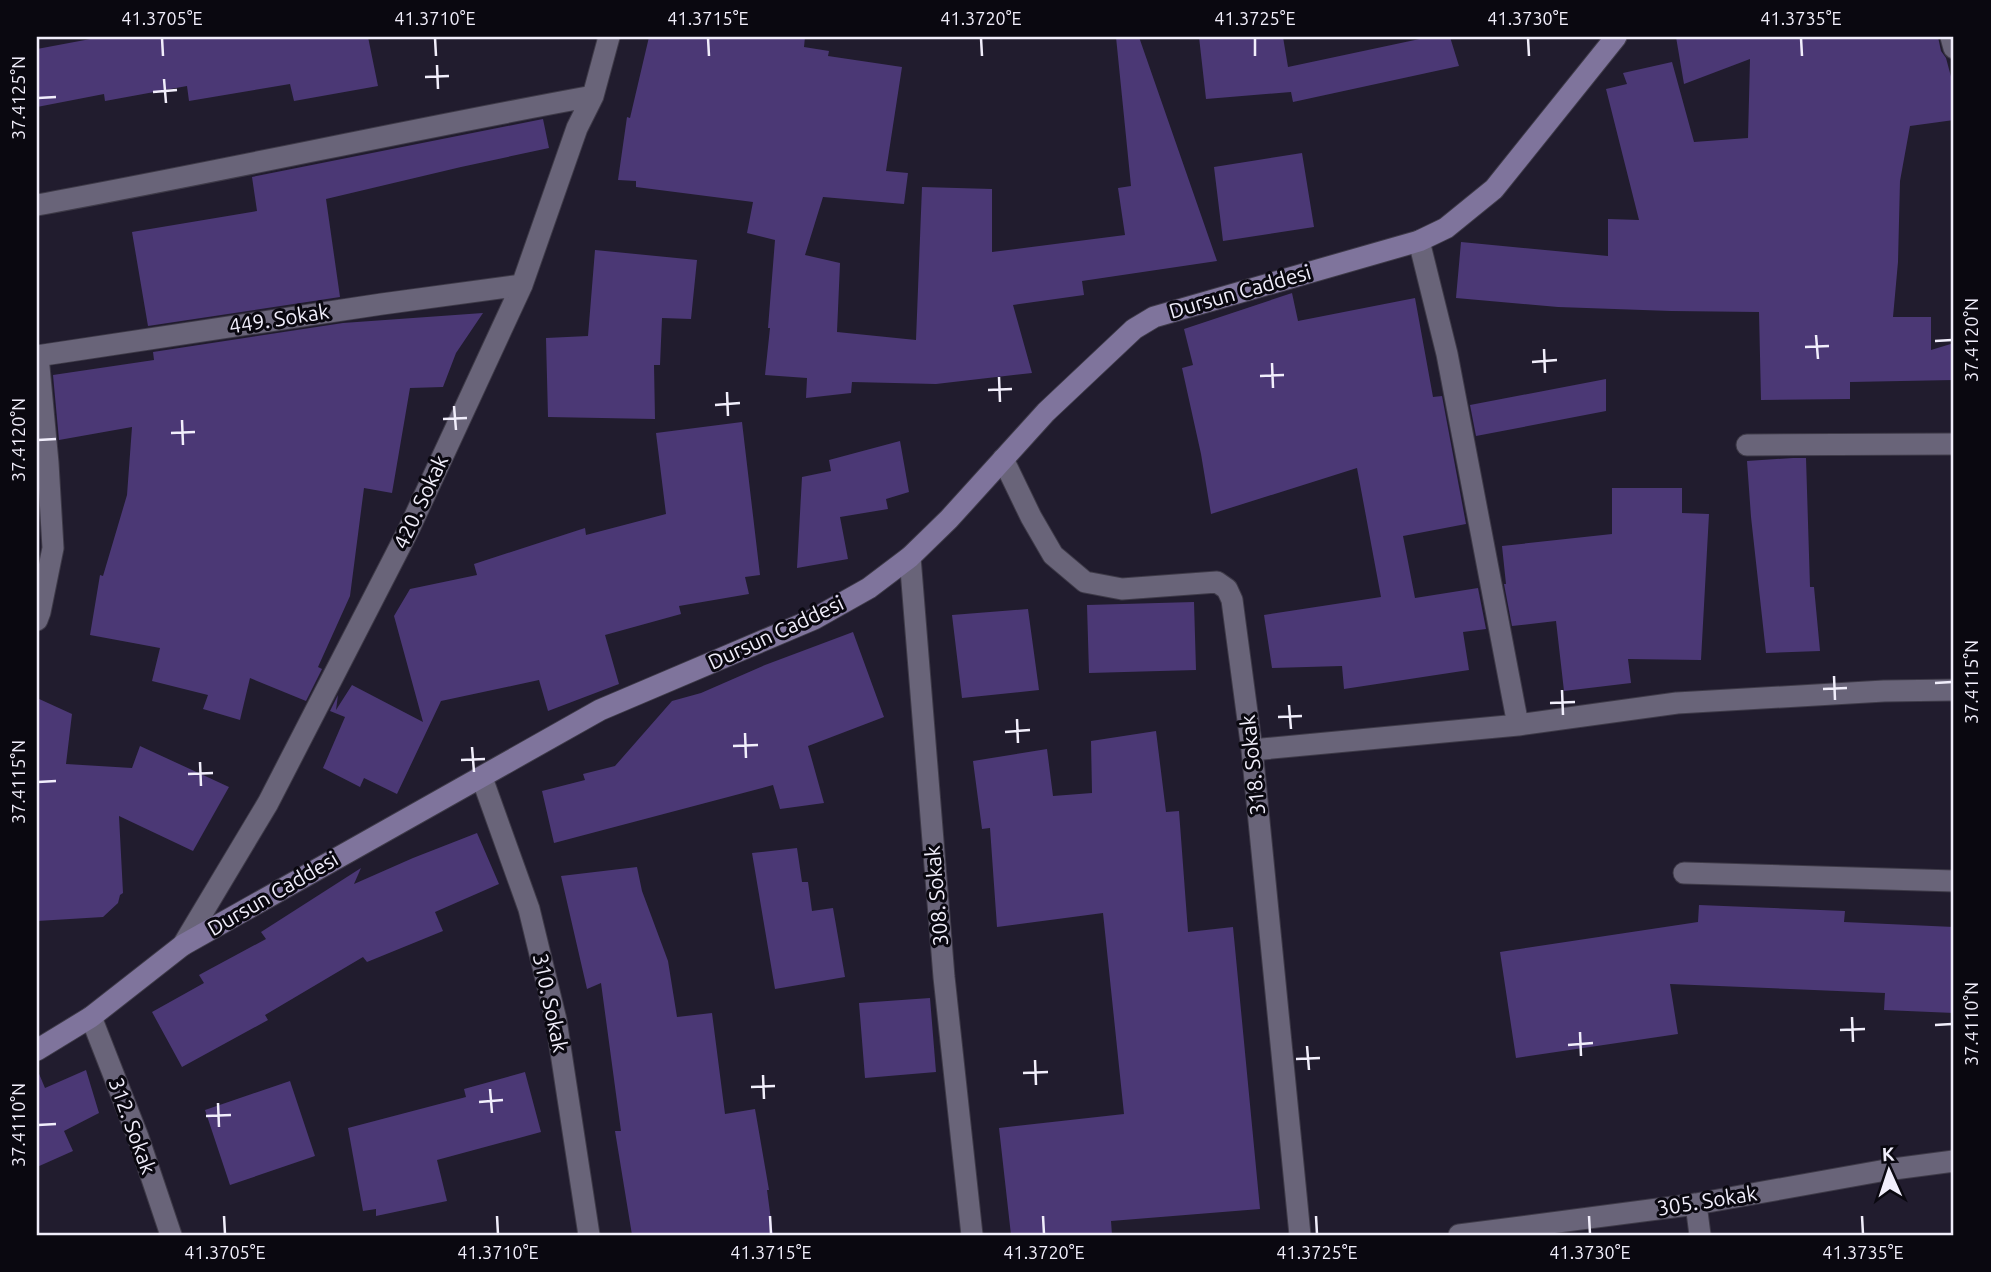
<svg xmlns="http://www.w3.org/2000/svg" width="1991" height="1272" viewBox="0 0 1991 1272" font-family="Ubuntu,sans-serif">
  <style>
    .building { fill: #4b3875 }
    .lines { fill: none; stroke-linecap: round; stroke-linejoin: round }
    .street-casing { stroke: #3e3a48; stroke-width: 23 }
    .secondary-casing { stroke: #3e3a48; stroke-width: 23 }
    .street { stroke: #696479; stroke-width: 21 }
    .secondary { stroke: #7f749c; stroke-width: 21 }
    .ticks { fill: none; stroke: #f1eefb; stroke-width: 2.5 }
    .labels { text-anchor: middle; stroke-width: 6; stroke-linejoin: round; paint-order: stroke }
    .street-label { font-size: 21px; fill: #f1eefb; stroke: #0a0810 }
    .neatline { fill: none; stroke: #f1eefb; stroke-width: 2.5 }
    .ticks-label { font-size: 18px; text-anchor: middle; fill: #f1eefb }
  </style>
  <rect width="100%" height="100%" fill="#211c2e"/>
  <path class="building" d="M101 37H368L378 86 294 101 290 84 189 101 187 86 105 101 104 94 37 107V49Z
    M649 37H805L804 47 829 51 828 56 902 67 886 171 908 173 904 204 823 197 805 255 840 263 837 332 916 340 922 187 992 189V252L1125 235 1118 188 1131 186 1116 37H1139L1217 261 1082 281 1084 295 1013 305 1032 373 936 384 852 382 851 393 806 398 807 378 765 375 770 328H768L775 240 747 233 753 202 636 187V181L618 180 627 117 630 118Z
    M1199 37H1283L1288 67 1429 37H1450L1459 66 1293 102 1291 92 1206 99Z
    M1676 37H1938L1941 51 1946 58 1954 88V120L1910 126 1900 181 1898 262 1893 317H1931V350L1954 343V380L1850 382V399L1761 400 1759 312 1671 311 1558 307 1456 298 1461 242 1608 256V219L1639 220 1606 89 1627 84 1623 73 1672 62 1694 142 1748 138 1750 59 1684 84Z
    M543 119 549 148 461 167 326 199 340 297 148 326 132 232 257 211 252 177Z
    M1302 153 1314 227 1223 241 1214 167Z
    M595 250 697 260 691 319 662 318 660 365H654L655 419 548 417 546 338 588 336Z
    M1292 293 1298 321 1415 298 1433 397 1442 396 1466 524 1403 536 1415 598 1478 588 1486 629 1463 632 1469 670 1344 689 1342 666 1272 668 1264 615 1381 597 1357 468 1211 514 1201 454 1182 368 1193 365 1184 329Z
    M483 313 456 353 443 387 410 388 392 493 364 488 350 596 318 667 322 669 306 701 250 678 240 720 203 709 208 695 152 681 160 648 90 635 100 575 103 576 127 495 132 427 59 440 53 375 154 360 153 352 343 323Z
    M1606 379V411L1476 436 1470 405Z
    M742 422 760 575 745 577 749 594 679 606 681 614 605 635 619 684 548 711 539 680 441 701 397 794 364 778 360 787 323 768 345 717 330 711 338 695 336 710 352 685 423 722 394 616 410 589 477 575 474 564 585 528 586 535 666 514 656 433Z
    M900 441 909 492 886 499 888 509 840 517 848 559 797 568 802 477 831 471 829 460Z
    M1793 458H1806L1810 587H1814L1820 651 1766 653 1751 517 1747 461Z
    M1612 488H1682V513L1709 514 1701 660 1628 659 1631 683 1564 691 1556 621 1512 626 1504 584H1506L1502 546 1612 534Z
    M1194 602 1196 670 1089 673 1087 605Z
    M1028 609 1039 690 962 698 952 615Z
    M853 632 884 717 808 746 824 803 780 809 773 785 554 843 542 791 585 780 583 774 615 766 672 701 701 693 765 665Z
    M37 698 72 714 66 764 132 768 140 746 229 787 193 851 119 816 123 893 120 895 118 903 103 917 37 921Z
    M1156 731 1166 812 1179 811 1188 932 1233 927 1260 1209 1111 1221 1112 1235H1011L999 1128 1124 1114 1103 913 997 927 990 828 982 829 973 761 1047 749 1053 796 1092 793 1091 741Z
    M477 833 499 884 435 912 443 931 367 962 363 957 265 1015 268 1020 182 1067 152 1012 204 983 199 975 266 939 261 932 361 868 354 884 413 858Z
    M797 848 802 882H808L812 911 833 908 845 977 775 989 752 853Z
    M637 867 642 891 668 961 677 1017 712 1013 725 1114 755 1109 769 1190H767L773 1235H632L615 1131H621L601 983 587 989 561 876Z
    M1699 905 1845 911 1844 922 1954 927V1013L1884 1010 1885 993 1670 984 1678 1034 1516 1058 1500 952 1698 922Z
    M930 998 936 1072 865 1078 859 1003Z
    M37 1069 45 1088 86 1070 99 1113 64 1131 73 1151 37 1167Z
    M525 1072 541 1132 437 1160 447 1201 376 1216V1209L363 1211 348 1128 466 1097 464 1089Z
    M290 1081 315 1156 230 1185 205 1110Z"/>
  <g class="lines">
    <g class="street-casing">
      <path id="street" d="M1951 37 1954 48
        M37 205C223 171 407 130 593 96
        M1419 241 1447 354 1518 725
        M37 356 382 304 522 285
        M1747 445 1954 444
        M1003 459 1031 517 1053 555 1085 582 1122 589 1217 582 1227 589 1232 600 1252 750 1300 1235
        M910 557 944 977 972 1235
        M37 620 40 612 53 548 48 463 38 356
        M1252 750 1518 725 1677 703 1884 691 1954 690
        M482 778 529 909 556 1020 589 1235
        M1684 873 1954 881
        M183 945 268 803 409 529 522 285 577 128 593 96 609 37
        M91 1017 138 1137 171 1235
        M1696 1204 1700 1235
        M1459 1235 1696 1204 1886 1170 1954 1161"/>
    </g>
    <g class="secondary-casing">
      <path id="secondary" d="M37 1050 91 1017 183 945 600 710 814 619 869 588 910 557 949 519 1046 412 1134 329 1154 317 1419 241 1446 228 1494 189 1616 37"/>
    </g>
    <use href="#street" class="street"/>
    <use href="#secondary" class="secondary"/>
  </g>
  <path class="ticks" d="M162 38 163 56M435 38 436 56M708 38 709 56M981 38 982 56M1255 38V56M1528 38 1529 56M1801 38 1802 56M437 65 438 89M425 77 449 76M164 79 166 103M153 92 177 90M38 98 56 97M1816 335 1818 359M1935 341 1952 340M1805 347 1829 346M1544 349 1545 373M1532 362 1557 360M1272 363 1273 388M1260 376 1284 375M999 377 1000 402M988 390 1012 389M727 392 728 416M715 405 740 403M454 406 456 430M443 419 467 418M182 420 183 445M171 433 195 432M38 440 56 439M1834 676 1835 700M1935 683 1952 682M1823 689 1847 688M1562 690 1563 715M1550 703 1575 702M1289 705 1291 729M1278 717 1302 716M1017 719 1018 743M1005 732 1030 730M745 733 746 758M733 746 758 745M472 747 474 772M461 760 485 759M200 762 201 786M188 774 213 773M38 782 56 781M1852 1017 1853 1042M1935 1025 1952 1024M1840 1030 1865 1029M1580 1032 1581 1056M1568 1045 1593 1043M1307 1046 1309 1070M1296 1059 1320 1058M1035 1060 1036 1085M1023 1073 1048 1072M763 1075 764 1099M751 1087 775 1086M490 1089 492 1113M479 1102 503 1100M218 1103 219 1127M206 1116 231 1115M38 1125 56 1124M224 1216 225 1234M497 1216 498 1234M770 1216 771 1234M1043 1216 1044 1234M1316 1216 1317 1234M1589 1216 1590 1234M1862 1216 1863 1234"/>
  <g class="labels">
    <g class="street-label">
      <text transform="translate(1240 292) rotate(-16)" y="7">Dursun Caddesi</text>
      <text transform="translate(279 319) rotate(-9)" y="7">449. Sokak</text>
      <text transform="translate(421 502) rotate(-65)" y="7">420. Sokak</text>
      <text transform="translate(776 633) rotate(-25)" y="7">Dursun Caddesi</text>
      <text transform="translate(1253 765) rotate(-96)" y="7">318. Sokak</text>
      <text transform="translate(273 894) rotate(-30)" y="7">Dursun Caddesi</text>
      <text transform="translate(937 896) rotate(-95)" y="7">308. Sokak</text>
      <text transform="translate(550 1003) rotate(78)" y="7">310. Sokak</text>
      <text transform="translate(132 1126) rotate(70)" y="7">312. Sokak</text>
      <text transform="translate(1707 1201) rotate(-9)" y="7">305. Sokak</text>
    </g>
  </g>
  <rect width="1991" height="1272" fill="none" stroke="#0a0810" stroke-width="77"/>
  <g transform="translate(1889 1171) rotate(357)" stroke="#0a0810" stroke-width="5" paint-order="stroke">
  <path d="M0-5L12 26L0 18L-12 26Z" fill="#f1eefb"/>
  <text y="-10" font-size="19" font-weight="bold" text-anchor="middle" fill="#f1eefb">K</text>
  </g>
  <rect x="38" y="38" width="1914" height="1196" class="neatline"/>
  <g class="ticks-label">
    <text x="162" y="25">41.3705°E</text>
    <text x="435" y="25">41.3710°E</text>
    <text x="708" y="25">41.3715°E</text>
    <text x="981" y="25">41.3720°E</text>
    <text x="1255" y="25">41.3725°E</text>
    <text x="1528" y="25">41.3730°E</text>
    <text x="1801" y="25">41.3735°E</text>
    <text transform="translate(19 98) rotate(-90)" y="6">37.4125°N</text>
    <text transform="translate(1972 340) rotate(-90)" y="6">37.4120°N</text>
    <text transform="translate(19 440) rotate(-90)" y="6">37.4120°N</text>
    <text transform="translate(1972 682) rotate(-90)" y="6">37.4115°N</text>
    <text transform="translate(19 782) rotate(-90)" y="6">37.4115°N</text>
    <text transform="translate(1972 1024) rotate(-90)" y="6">37.4110°N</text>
    <text transform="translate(19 1125) rotate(-90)" y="6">37.4110°N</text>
    <text x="225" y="1259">41.3705°E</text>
    <text x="498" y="1259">41.3710°E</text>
    <text x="771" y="1259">41.3715°E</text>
    <text x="1044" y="1259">41.3720°E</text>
    <text x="1317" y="1259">41.3725°E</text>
    <text x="1590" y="1259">41.3730°E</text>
    <text x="1863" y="1259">41.3735°E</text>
  </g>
</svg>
